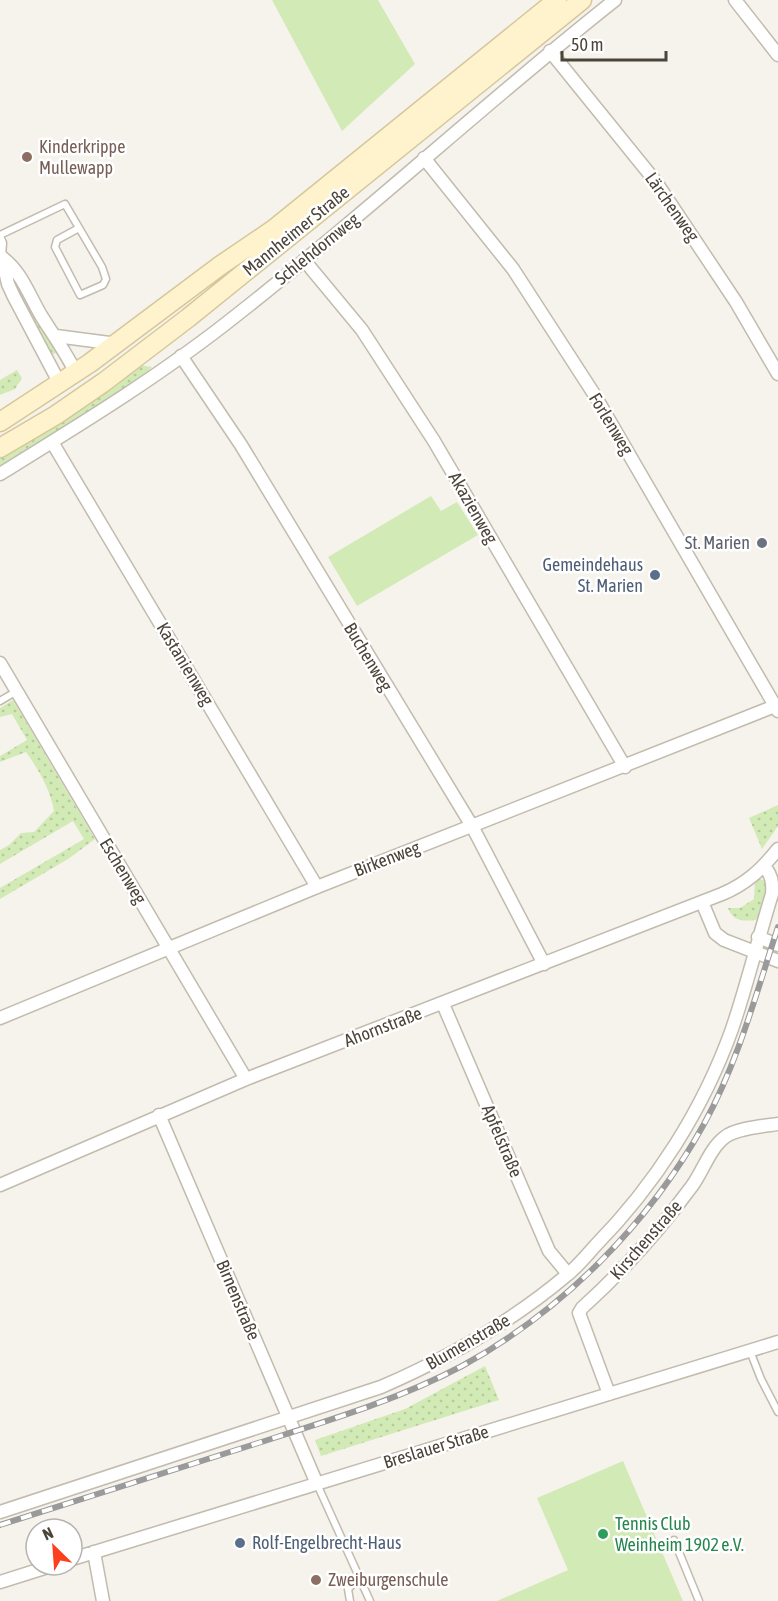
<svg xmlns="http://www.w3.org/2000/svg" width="778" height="1601" viewBox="0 0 778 1601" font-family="'Asap Condensed',sans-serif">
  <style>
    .grass { fill: url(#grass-dots) }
    .green { fill: #d2eab5 }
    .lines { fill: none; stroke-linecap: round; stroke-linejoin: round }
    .lane-casing { stroke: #c2bbae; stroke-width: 9 }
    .street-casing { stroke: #c2bbae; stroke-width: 15 }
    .secondary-casing { stroke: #d6c79b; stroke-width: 21 }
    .lane { stroke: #fff; stroke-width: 6 }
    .street { stroke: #fff; stroke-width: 12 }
    .secondary { stroke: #fff3cd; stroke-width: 18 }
    .rail-casing { stroke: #9a9a9a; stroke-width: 6 }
    .rail { stroke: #fff; stroke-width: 4; stroke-dasharray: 11; stroke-linecap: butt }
    .education-dot { fill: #8d6e63; stroke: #fff; stroke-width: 2 }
    .worship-dot { fill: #6b7280; stroke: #fff; stroke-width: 2 }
    .service-dot { fill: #5c6f8a; stroke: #fff; stroke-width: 2 }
    .leisure-dot { fill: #2e9e5b; stroke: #fff; stroke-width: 2 }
    .labels { text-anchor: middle; stroke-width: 5; stroke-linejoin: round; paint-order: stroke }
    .education-label { font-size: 18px; fill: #785e54; stroke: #fff; text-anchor: start }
    .street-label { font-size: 18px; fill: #4b4439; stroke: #fff }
    .worship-label { font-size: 18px; fill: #5b616d; stroke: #fff; text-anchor: end }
    .service-label { font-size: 18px; fill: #4e5e75; stroke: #fff; text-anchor: end }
    .leisure-label { font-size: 18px; fill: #27864d; stroke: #fff; text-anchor: start }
  </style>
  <defs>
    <pattern id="grass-dots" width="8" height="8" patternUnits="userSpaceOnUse" patternTransform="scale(1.5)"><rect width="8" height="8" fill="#d2eab5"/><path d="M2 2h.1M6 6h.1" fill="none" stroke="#b6ca9c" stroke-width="1.8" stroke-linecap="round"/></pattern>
  </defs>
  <rect width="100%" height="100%" fill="#f6f3ec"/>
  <path class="grass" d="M12 273 60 351 52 355 10 276Z
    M140 365 152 367 142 378 0 466V457C48 428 97 401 140 365Z
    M17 370 22 378 15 389 0 395V380Z
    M13 700 95 839 68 859 0 899V888L84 839 73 821 0 864V850L9 845 21 833 34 832 54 811C50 789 39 770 26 752L0 762V756L27 740 12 714 0 717V708Z
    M778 805V826L762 849 749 818Z
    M760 879 768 882 769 885 759 919C746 922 733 922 728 908H740L754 899 755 881Z
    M485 1366 499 1400 321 1456 315 1440 405 1409Z"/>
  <path class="green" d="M272 0H378L415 64 342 131Z
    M431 496 441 511 457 502 478 535 357 606 328 557Z
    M623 1461 683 1601H497L568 1570 537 1498Z"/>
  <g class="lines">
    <g class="lane-casing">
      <path id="lane" d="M0 235 65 204 102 267 106 279 103 285 80 295 55 247 57 240 79 228
        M0 236 3 243 2 257
        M0 701 17 691
        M750 1351 761 1379 778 1412
        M317 1484 370 1601
        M674 1540 699 1601
        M350 1601 348 1589 360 1577"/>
    </g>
    <g class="street-casing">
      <path id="street" d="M735 0 778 55
        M550 51 656 182 736 302 778 374
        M424 158 513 269 594 394 778 711
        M0 256C22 271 29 296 42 317 54 336 66 353 76 373
        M2 257 8 284 14 297 60 384
        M304 260 362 330 434 441 625 767
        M56 336 117 344
        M181 356 241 445 472 826 544 964
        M52 442 317 887
        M0 474C81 424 163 374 238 314 367 213 487 101 615 0
        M0 663 246 1079
        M702 902 715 933 724 940 778 961
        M758 937 778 945
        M443 1004 549 1251 568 1274
        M0 1018 317 887 775 706
        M159 1115 317 1484
        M0 1185 246 1079 722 894C746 884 761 870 778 849
        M609 1394 579 1313 582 1308C623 1271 659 1231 692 1186 703 1171 710 1148 725 1137 736 1128 764 1126 778 1124
        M0 1512 381 1387C448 1358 510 1323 567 1275 577 1267 586 1256 595 1246 655 1185 703 1110 732 1029 747 985 758 939 772 894 773 884 772 874 764 867
        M94 1552 103 1601
        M72 1559 778 1342
        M0 1582 54 1565"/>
    </g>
    <g class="secondary-casing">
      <path id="secondary" d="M0 422 90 363 221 265 274 229 557 0
        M0 448 56 415 104 382 188 318 582 0"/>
    </g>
    <use href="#lane" class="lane"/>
    <use href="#street" class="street"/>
    <use href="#secondary" class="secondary"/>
    <g class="rail-casing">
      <path id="rail" d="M0 1525C85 1498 170 1471 255 1444 324 1422 398 1400 462 1366 562 1311 649 1224 704 1124 738 1062 756 994 778 927"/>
    </g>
    <use href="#rail" class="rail"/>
  </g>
  <g class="education-dot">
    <circle cx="27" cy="157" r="6"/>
    <circle cx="316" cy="1580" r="6"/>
  </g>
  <circle class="worship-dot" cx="762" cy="543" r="6"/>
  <g class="service-dot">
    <circle cx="655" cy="575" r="6"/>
    <circle cx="240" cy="1543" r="6"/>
  </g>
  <circle class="leisure-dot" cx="603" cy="1534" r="6"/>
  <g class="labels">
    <g class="education-label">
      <text x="39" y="153">Kinderkrippe<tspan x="39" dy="21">Mullewapp</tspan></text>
      <text x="328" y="1586">Zweiburgenschule</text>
    </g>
    <g class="street-label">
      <text transform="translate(672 207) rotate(55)" y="6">Lärchenweg</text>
      <text transform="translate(296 231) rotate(-39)" y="6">Mannheimer Straße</text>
      <text transform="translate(317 249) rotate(-39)" y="6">Schlehdornweg</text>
      <text transform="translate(611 424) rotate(59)" y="6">Forlenweg</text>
      <text transform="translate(473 508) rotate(60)" y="6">Akazienweg</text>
      <text transform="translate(368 657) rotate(59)" y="6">Buchenweg</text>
      <text transform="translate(185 664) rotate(59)" y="6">Kastanienweg</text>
      <text transform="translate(387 859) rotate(-21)" y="6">Birkenweg</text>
      <text transform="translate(123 871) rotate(59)" y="6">Eschenweg</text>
      <text transform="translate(383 1027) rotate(-21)" y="6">Ahornstraße</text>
      <text transform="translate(502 1141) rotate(67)" y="6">Apfelstraße</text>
      <text transform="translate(646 1240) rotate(-49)" y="6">Kirschenstraße</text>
      <text transform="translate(238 1300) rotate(67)" y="6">Birnenstraße</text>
      <text transform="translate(468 1342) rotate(-30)" y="6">Blumenstraße</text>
      <text transform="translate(436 1447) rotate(-17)" y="6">Breslauer Straße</text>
    </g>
    <g class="worship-label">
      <text x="750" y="549">St. Marien</text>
    </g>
    <g class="service-label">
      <text x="643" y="571">Gemeindehaus<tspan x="643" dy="21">St. Marien</tspan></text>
      <text x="252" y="1549" text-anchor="start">Rolf-Engelbrecht-Haus</text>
    </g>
    <g class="leisure-label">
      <text x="615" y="1530">Tennis Club<tspan x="615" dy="21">Weinheim 1902 e.V.</tspan></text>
    </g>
  </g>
  <g transform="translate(54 1547) rotate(335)"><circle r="28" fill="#ffffff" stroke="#b7b4b0" stroke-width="1.5"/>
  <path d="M0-4.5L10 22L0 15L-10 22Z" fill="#fc3f1d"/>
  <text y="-9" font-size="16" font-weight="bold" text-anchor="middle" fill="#4b4439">N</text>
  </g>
  <path d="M562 51v9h104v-9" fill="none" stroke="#4b4439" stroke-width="3"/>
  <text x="571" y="51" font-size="18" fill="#4b4439" stroke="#ffffff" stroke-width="4.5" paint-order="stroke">50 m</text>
</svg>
